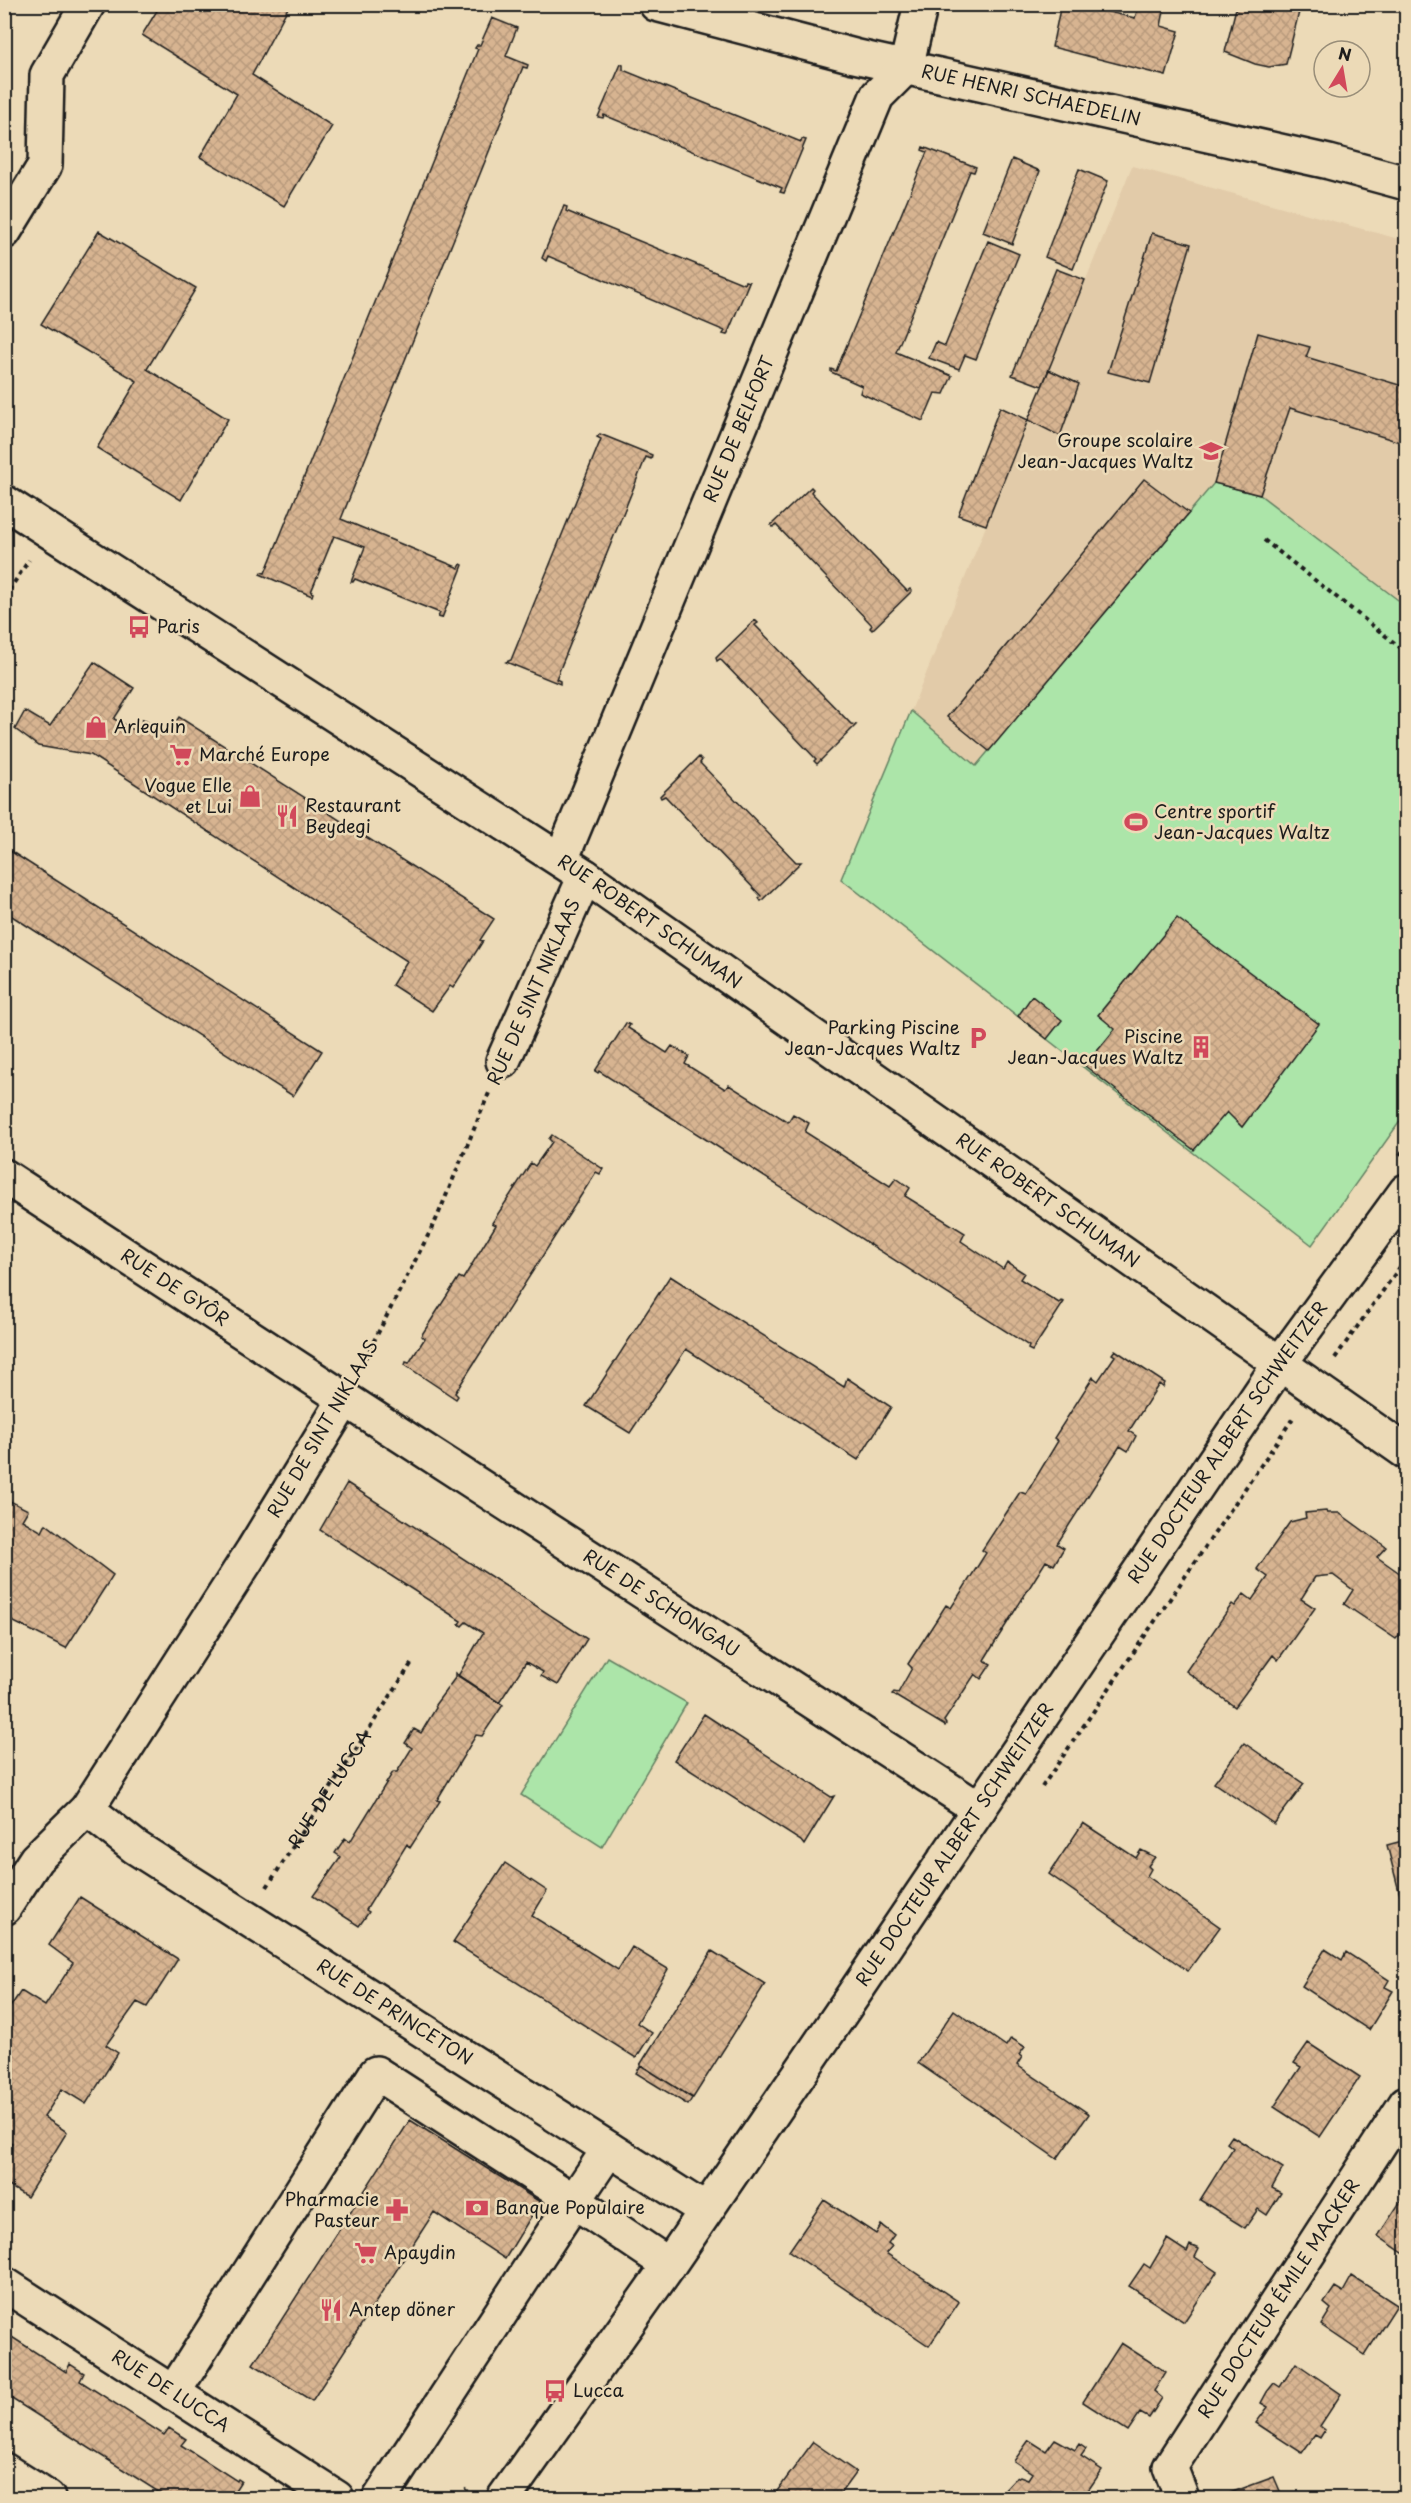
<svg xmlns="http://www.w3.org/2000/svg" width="1411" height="2503" viewBox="0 0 1411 2503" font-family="'Playpen Sans',sans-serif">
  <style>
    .built { fill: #e2cba9 }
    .garden { fill: #ace5a9; stroke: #648062; stroke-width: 1.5 }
    .building { fill: url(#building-cross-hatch); stroke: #1c1c1c; stroke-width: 1.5 }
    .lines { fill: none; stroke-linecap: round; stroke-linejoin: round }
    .minor-casing { stroke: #1c1c1c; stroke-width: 38 }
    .major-casing { stroke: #1c1c1c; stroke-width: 38 }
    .path { stroke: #1c1c1c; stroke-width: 4; stroke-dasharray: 4.5 4.5; stroke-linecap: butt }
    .minor { stroke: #ecdab7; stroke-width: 33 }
    .major { stroke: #ecdab7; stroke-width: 33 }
    .labels { text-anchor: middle; stroke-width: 5; stroke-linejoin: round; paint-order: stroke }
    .street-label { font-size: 18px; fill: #1c1c1c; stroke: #ecdab7 }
    .poi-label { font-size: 18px; fill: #1c1c1c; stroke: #ecdab7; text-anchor: start }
  </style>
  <defs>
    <pattern id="building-cross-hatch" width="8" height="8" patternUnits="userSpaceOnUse" patternTransform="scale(1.5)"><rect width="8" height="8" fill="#d7b491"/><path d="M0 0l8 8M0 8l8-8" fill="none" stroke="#b89a7c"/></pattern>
  </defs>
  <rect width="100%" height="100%" fill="#ecdab7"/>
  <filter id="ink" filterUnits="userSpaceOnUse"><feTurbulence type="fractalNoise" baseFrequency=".0167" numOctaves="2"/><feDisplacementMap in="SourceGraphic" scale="12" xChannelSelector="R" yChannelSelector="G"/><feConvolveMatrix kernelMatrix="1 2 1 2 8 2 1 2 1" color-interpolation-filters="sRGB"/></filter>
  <g filter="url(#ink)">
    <path class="built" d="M1132 166 1406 241V606L1260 495 1189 513 976 766 911 711Z"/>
    <path class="garden" d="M1214 483 1260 495 1406 606V1113L1312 1245 841 879 911 711 976 766Z
      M607 1657 687 1703 602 1847 521 1795Z"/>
    <path class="building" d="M161 4H290L252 75 332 126 284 206 200 157 237 94 142 35Z
      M1061 4H1105L1104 11 1135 18 1139 4 1165 6 1161 26 1179 31 1166 76 1052 47Z
      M1237 4H1301L1286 64 1269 67 1255 64 1225 52Z
      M492 18 517 28 506 56 528 65 527 68 523 67 341 519 459 568 461 564 463 565 442 618 438 617 440 613 355 579 353 582H351L365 547 334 536 311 592 313 593 312 596 260 574 261 572 265 573 478 49 475 48 477 45H480Z
      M621 64 623 65V70L801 142 802 139 806 140 784 193 780 192 782 188 604 115 603 118 598 117Z
      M923 147 976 167 974 172 970 171 896 352 952 376 944 394 935 393 923 421 860 393 862 386 831 372V369L836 371 927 152 922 150Z
      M1012 159 1040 171 1012 244 983 232Z
      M1079 169 1108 181 1073 269 1045 257Z
      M564 206 567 207 566 211 744 284 745 281 749 282 727 335 723 334 725 331 548 256 546 261 542 258Z
      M99 231 196 288 147 369 228 419 181 500 97 448 137 381 41 324Z
      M1152 233 1191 244 1150 383 1108 372Z
      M988 241 1019 254 976 359 965 355 959 369 929 358 936 342 945 346Z
      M1056 269 1085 280 1042 386 1012 375Z
      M1258 333 1310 347 1306 357 1406 387V444L1290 408 1260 495 1214 483Z
      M1049 370 1079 384 1060 436 1028 420Z
      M1000 407 1028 420 986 525 958 515Z
      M600 434 652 455 651 459 646 457 556 679 560 681V684L506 662 511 660 601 439 597 437Z
      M1144 479 1189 513 989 751 947 717Z
      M811 487 813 489 811 492 907 591 910 589 912 591 872 630 870 628 872 625 776 525 773 527 771 525Z
      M755 620 758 623 755 625 851 724 856 725 817 764 814 761 816 759 720 659 717 661 716 658Z
      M94 662 134 688 114 719 136 731 143 719 167 735 179 717 494 919 480 940 483 941 453 988 450 986 432 1011 392 985 407 961 91 755 38 746 15 729 25 711 50 726Z
      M699 757 702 760 700 763 796 862H801L761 901 759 898 761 896 665 796 661 798 660 796Z
      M4 847 322 1051 293 1096 4 911Z
      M1177 918 1319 1024 1242 1127 1227 1112 1194 1150 1085 1066 1115 1029 1098 1015Z
      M1032 996 1062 1020 1047 1039 1018 1016Z
      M626 1023 630 1025 628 1028 667 1053 672 1046 689 1056 685 1064 725 1089 729 1085 788 1122 793 1114 809 1123 805 1132 890 1186 896 1178 910 1188 905 1196 965 1233 961 1241 1003 1269 1007 1262 1024 1273 1020 1279 1059 1303 1061 1301 1064 1302 1032 1351 1028 1349 1029 1346 599 1071 598 1073 595 1071Z
      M552 1135 603 1169 600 1174 596 1172 455 1393 458 1396 456 1399 405 1365 406 1362 409 1363 425 1338 421 1336 459 1277 463 1279 496 1225 492 1223 531 1163 535 1166 552 1142 549 1139Z
      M670 1276 844 1387 847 1378 891 1407 858 1460 686 1349 630 1433 586 1406Z
      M1115 1350 1165 1383 1163 1387 1159 1384 1129 1431 1136 1436 1128 1451 1120 1446 1057 1544 1064 1548 1054 1565 1046 1561 984 1660 991 1664 981 1679 975 1674 944 1721 946 1724 945 1726 892 1694 894 1692 898 1693 912 1668 908 1664 946 1605 951 1608 986 1553 982 1550 1020 1492 1026 1494 1058 1441 1054 1438 1093 1377 1098 1381 1115 1356 1112 1354Z
      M347 1483 587 1639 558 1685 541 1676 543 1672 526 1662 499 1703 458 1676 483 1633 466 1622 462 1626 459 1624 461 1621 320 1530Z
      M4 1498 28 1510 22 1520 42 1532 46 1524 113 1575 66 1648 4 1617Z
      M1326 1511 1327 1513H1339L1386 1547 1377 1557 1401 1574 1406 1566V1640L1399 1635 1396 1639 1344 1604 1353 1590 1333 1575 1315 1577 1301 1599 1315 1608 1278 1660 1273 1655 1235 1707 1186 1671 1232 1604 1235 1606 1244 1594 1252 1600 1268 1577 1257 1569 1290 1522 1306 1518 1305 1513Z
      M455 1673 503 1705 482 1736 476 1735 437 1800 440 1801 410 1848 407 1844 366 1910 369 1912 359 1926 313 1896 341 1857 335 1853 345 1838 350 1842 393 1772H397L412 1748 405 1743 414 1729 421 1733 436 1708 435 1705 455 1678Z
      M704 1714 831 1797 834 1796 804 1845 801 1841 674 1760Z
      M1244 1743 1304 1784 1274 1824 1214 1783Z
      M1083 1823 1136 1858 1141 1850 1155 1857 1148 1866 1151 1869 1147 1876 1220 1927 1188 1971 1049 1874Z
      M1406 1840V1893L1400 1895 1387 1845Z
      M505 1863 547 1891 532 1916 618 1970 632 1947 668 1969 637 2023 652 2033 636 2058 453 1942Z
      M80 1897 178 1959 147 2007 137 2002 106 2045 118 2053 86 2104 62 2089 44 2117 67 2132 27 2197 4 2183V2155L12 2143 4 2138V2069L13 2056 4 2050V2016L21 1991 45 2006 73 1963 49 1945Z
      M1325 1949 1342 1960 1346 1952 1389 1980 1385 1987 1393 1991 1369 2030 1302 1986Z
      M712 1951 765 1984 693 2098 640 2065Z
      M954 2010 1006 2046 1011 2038 1025 2047 1019 2055 1022 2057 1017 2065 1089 2114 1057 2159 918 2063Z
      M1308 2043 1360 2077 1320 2137 1274 2107 1301 2067 1294 2063Z
      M641 2065 692 2098 688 2105 636 2073Z
      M410 2120 540 2202 505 2259 434 2212 312 2401 253 2364Z
      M1232 2136 1283 2168 1272 2188 1281 2193 1267 2215 1258 2209 1245 2228 1200 2200 1233 2148 1227 2143Z
      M1406 2193V2255L1378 2236Z
      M824 2200 876 2234 881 2225 894 2235 888 2243 892 2246 886 2253 959 2302 929 2346 789 2251Z
      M1167 2239 1187 2252 1190 2245 1199 2249 1195 2257 1217 2272 1184 2322 1129 2286 1144 2264 1150 2268Z
      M1352 2276 1397 2305 1365 2355 1321 2325 1331 2309 1324 2303 1335 2287 1343 2292Z
      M4 2332 66 2372 70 2364 84 2373 80 2381 164 2435 169 2428 186 2439 181 2445 237 2481 238 2479 241 2481 230 2498H168L4 2394Z
      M1121 2343 1166 2372 1154 2391 1162 2398 1155 2409 1149 2418 1140 2413 1128 2431 1083 2402Z
      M1296 2363 1341 2394 1320 2426 1325 2430 1320 2438 1315 2435 1302 2453 1256 2423 1268 2407 1261 2403 1267 2392 1274 2383 1280 2387Z
      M1055 2439 1075 2450 1079 2444 1086 2449 1081 2456 1102 2470 1083 2498H1010L1012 2497 1004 2491 1015 2479 1020 2476 1028 2479 1032 2473 1014 2461 1029 2440 1046 2451Z
      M813 2442 856 2472 837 2498H772Z
      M1274 2477 1283 2498H1232L1230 2493Z"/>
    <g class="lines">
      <g class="minor-casing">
        <g id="minor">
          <path id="s2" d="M656 4 854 56 1329 162 1406 183"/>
          <path d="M4 232 45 165 47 75 88 4"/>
          <path id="s3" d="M4 502 585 876 1406 1452"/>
          <path id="s4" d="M561 860 877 96 906 67 921 4"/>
          <path d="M503 1061 585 876"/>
          <path id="s5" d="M4 1176 345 1399 979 1809"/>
          <path id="s6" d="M87 1809 135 1847 705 2210"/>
          <path d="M4 1908 36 1859 87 1809 253 1550 345 1399"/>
          <path id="s7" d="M4 2284 337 2498"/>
          <path d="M173 2393 376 2073 574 2201 609 2149"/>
          <path d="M380 2498 574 2201 669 2265"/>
          <path id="s8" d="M504 2498 669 2265 858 1988 1281 1362 1406 1191"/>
          <path id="s9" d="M1182 2498 1170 2467 1406 2103"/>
        </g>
      </g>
      <g class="major-casing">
        <path id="major" d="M4 2470 48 2498"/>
      </g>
      <g class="path">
        <path d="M1264 540 1406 652"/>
        <path d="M4 598 29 560"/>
        <path d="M1400 1155 1406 1146"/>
        <path d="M1335 1358 1402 1264"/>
        <path d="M361 1366 436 1220 489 1093"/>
        <path d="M1042 1787 1293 1418"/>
        <path id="s1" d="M267 1887 413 1661"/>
        <path d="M460 2498 467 2489"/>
      </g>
      <use href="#minor" class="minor"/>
      <use href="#major" class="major"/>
    </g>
  </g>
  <defs>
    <g id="school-bare" transform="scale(1.8)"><path d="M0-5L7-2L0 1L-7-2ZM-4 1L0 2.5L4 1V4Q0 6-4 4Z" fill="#d1495b" stroke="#ecdab7" stroke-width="2.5" paint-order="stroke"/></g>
    <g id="bus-bare" transform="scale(1.8)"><path d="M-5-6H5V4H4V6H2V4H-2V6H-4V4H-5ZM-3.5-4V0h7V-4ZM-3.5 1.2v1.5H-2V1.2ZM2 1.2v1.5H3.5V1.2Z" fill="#d1495b" stroke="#ecdab7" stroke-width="2.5" paint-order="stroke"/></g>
    <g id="shop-bare" transform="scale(1.8)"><path d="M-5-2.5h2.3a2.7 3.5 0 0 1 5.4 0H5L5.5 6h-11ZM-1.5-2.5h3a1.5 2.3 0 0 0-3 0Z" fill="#d1495b" stroke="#ecdab7" stroke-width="2.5" paint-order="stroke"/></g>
    <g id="supermarket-bare" transform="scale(1.8)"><path d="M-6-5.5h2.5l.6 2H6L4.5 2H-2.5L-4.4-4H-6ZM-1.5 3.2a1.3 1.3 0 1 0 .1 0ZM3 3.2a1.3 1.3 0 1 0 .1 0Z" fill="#d1495b" stroke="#ecdab7" stroke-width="2.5" paint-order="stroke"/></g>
    <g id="restaurant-bare" transform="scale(1.8)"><path d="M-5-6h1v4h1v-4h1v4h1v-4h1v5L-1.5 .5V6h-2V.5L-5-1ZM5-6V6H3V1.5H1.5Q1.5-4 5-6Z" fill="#d1495b" stroke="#ecdab7" stroke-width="2.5" paint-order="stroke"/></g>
    <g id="stadium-bare" transform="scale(1.8)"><path d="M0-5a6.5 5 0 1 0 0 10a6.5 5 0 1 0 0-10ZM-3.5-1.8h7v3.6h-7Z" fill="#d1495b" stroke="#ecdab7" stroke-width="2.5" paint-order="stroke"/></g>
    <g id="parking-bare" transform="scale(1.8)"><path d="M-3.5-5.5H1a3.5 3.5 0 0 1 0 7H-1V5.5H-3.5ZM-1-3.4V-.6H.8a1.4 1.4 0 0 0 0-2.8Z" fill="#d1495b" stroke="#ecdab7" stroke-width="2.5" paint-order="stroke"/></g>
    <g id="building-bare" transform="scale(1.8)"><path d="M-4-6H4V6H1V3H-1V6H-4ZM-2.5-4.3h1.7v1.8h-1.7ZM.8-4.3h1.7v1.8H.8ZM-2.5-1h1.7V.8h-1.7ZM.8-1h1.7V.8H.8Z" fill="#d1495b" stroke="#ecdab7" stroke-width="2.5" paint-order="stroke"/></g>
    <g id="bank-bare" transform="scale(1.8)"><path d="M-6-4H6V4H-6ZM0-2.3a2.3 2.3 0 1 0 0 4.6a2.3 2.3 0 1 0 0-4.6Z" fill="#d1495b" stroke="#ecdab7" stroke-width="2.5" paint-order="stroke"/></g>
    <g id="pharmacy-bare" transform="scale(1.8)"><path d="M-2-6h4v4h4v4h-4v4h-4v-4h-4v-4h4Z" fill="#d1495b" stroke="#ecdab7" stroke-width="2.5" paint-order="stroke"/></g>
  </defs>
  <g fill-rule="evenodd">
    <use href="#school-bare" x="1211" y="451"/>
    <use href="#bus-bare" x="139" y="627"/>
    <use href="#shop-bare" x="96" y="727"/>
    <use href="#supermarket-bare" x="181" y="755"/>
    <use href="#shop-bare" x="250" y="796"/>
    <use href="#restaurant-bare" x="287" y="816"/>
    <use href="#stadium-bare" x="1136" y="822"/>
    <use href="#parking-bare" x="978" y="1038"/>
    <use href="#building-bare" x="1201" y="1047"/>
    <use href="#bank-bare" x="477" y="2208"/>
    <use href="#pharmacy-bare" x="397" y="2210"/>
    <use href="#supermarket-bare" x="366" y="2253"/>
    <use href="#restaurant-bare" x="331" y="2310"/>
    <use href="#bus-bare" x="555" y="2391"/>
  </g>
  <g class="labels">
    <g class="street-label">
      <text dy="6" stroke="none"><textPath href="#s2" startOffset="386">RUE HENRI SCHAEDELIN</textPath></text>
      <text dy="6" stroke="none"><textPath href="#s4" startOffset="466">RUE DE BELFORT</textPath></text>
      <text dy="6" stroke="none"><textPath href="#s3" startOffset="770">RUE ROBERT SCHUMAN</textPath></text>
      <text transform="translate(534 992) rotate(-66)" y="6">RUE DE SINT NIKLAAS</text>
      <text dy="6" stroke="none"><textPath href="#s3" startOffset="1256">RUE ROBERT SCHUMAN</textPath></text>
      <text dy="6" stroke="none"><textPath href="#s5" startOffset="204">RUE DE GYÔR</textPath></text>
      <text transform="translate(323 1429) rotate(-60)" y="6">RUE DE SINT NIKLAAS</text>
      <text dy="6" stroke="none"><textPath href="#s8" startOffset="1280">RUE DOCTEUR ALBERT SCHWEITZER</textPath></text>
      <text dy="6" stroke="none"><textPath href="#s5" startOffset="784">RUE DE SCHONGAU</textPath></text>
      <text dy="6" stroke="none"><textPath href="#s1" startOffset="116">RUE DE LUCCA</textPath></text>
      <text dy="6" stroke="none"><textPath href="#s8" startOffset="794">RUE DOCTEUR ALBERT SCHWEITZER</textPath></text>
      <text dy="6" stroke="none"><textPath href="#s6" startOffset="369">RUE DE PRINCETON</textPath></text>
      <text dy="6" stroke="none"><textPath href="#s9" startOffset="234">RUE DOCTEUR ÉMILE MACKER</textPath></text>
      <text dy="6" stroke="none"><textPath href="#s7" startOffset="198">RUE DE LUCCA</textPath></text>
    </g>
    <g class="poi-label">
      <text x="1193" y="447" text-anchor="end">Groupe scolaire<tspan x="1193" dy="21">Jean-Jacques Waltz</tspan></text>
      <text x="157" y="633">Paris</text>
      <text x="114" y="733">Arlequin</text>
      <text x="199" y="761">Marché Europe</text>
      <text x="232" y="792" text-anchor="end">Vogue Elle<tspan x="232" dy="21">et Lui</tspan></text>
      <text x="305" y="812">Restaurant<tspan x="305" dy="21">Beydegi</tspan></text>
      <text x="1154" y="818">Centre sportif<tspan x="1154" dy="21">Jean-Jacques Waltz</tspan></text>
      <text x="960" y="1034" text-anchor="end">Parking Piscine<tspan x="960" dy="21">Jean-Jacques Waltz</tspan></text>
      <text x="1183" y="1043" text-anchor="end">Piscine<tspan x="1183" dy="21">Jean-Jacques Waltz</tspan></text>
      <text x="379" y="2206" text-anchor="end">Pharmacie<tspan x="379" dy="21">Pasteur</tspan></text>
      <text x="495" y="2214">Banque Populaire</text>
      <text x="384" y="2259">Apaydin</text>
      <text x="349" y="2316">Antep döner</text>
      <text x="573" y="2397">Lucca</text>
    </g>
  </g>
  <rect width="1411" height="2503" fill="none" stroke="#ecdab7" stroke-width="24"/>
  <rect x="12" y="12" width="1387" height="2479" fill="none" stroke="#1c1c1c" stroke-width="2" filter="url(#ink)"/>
  <g transform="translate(1342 69) rotate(11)"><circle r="28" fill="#ecdab7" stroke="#998e79" stroke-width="1.5"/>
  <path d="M0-4.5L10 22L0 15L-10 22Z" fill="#d1495b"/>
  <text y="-9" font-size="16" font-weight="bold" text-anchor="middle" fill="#1c1c1c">N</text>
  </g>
</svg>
